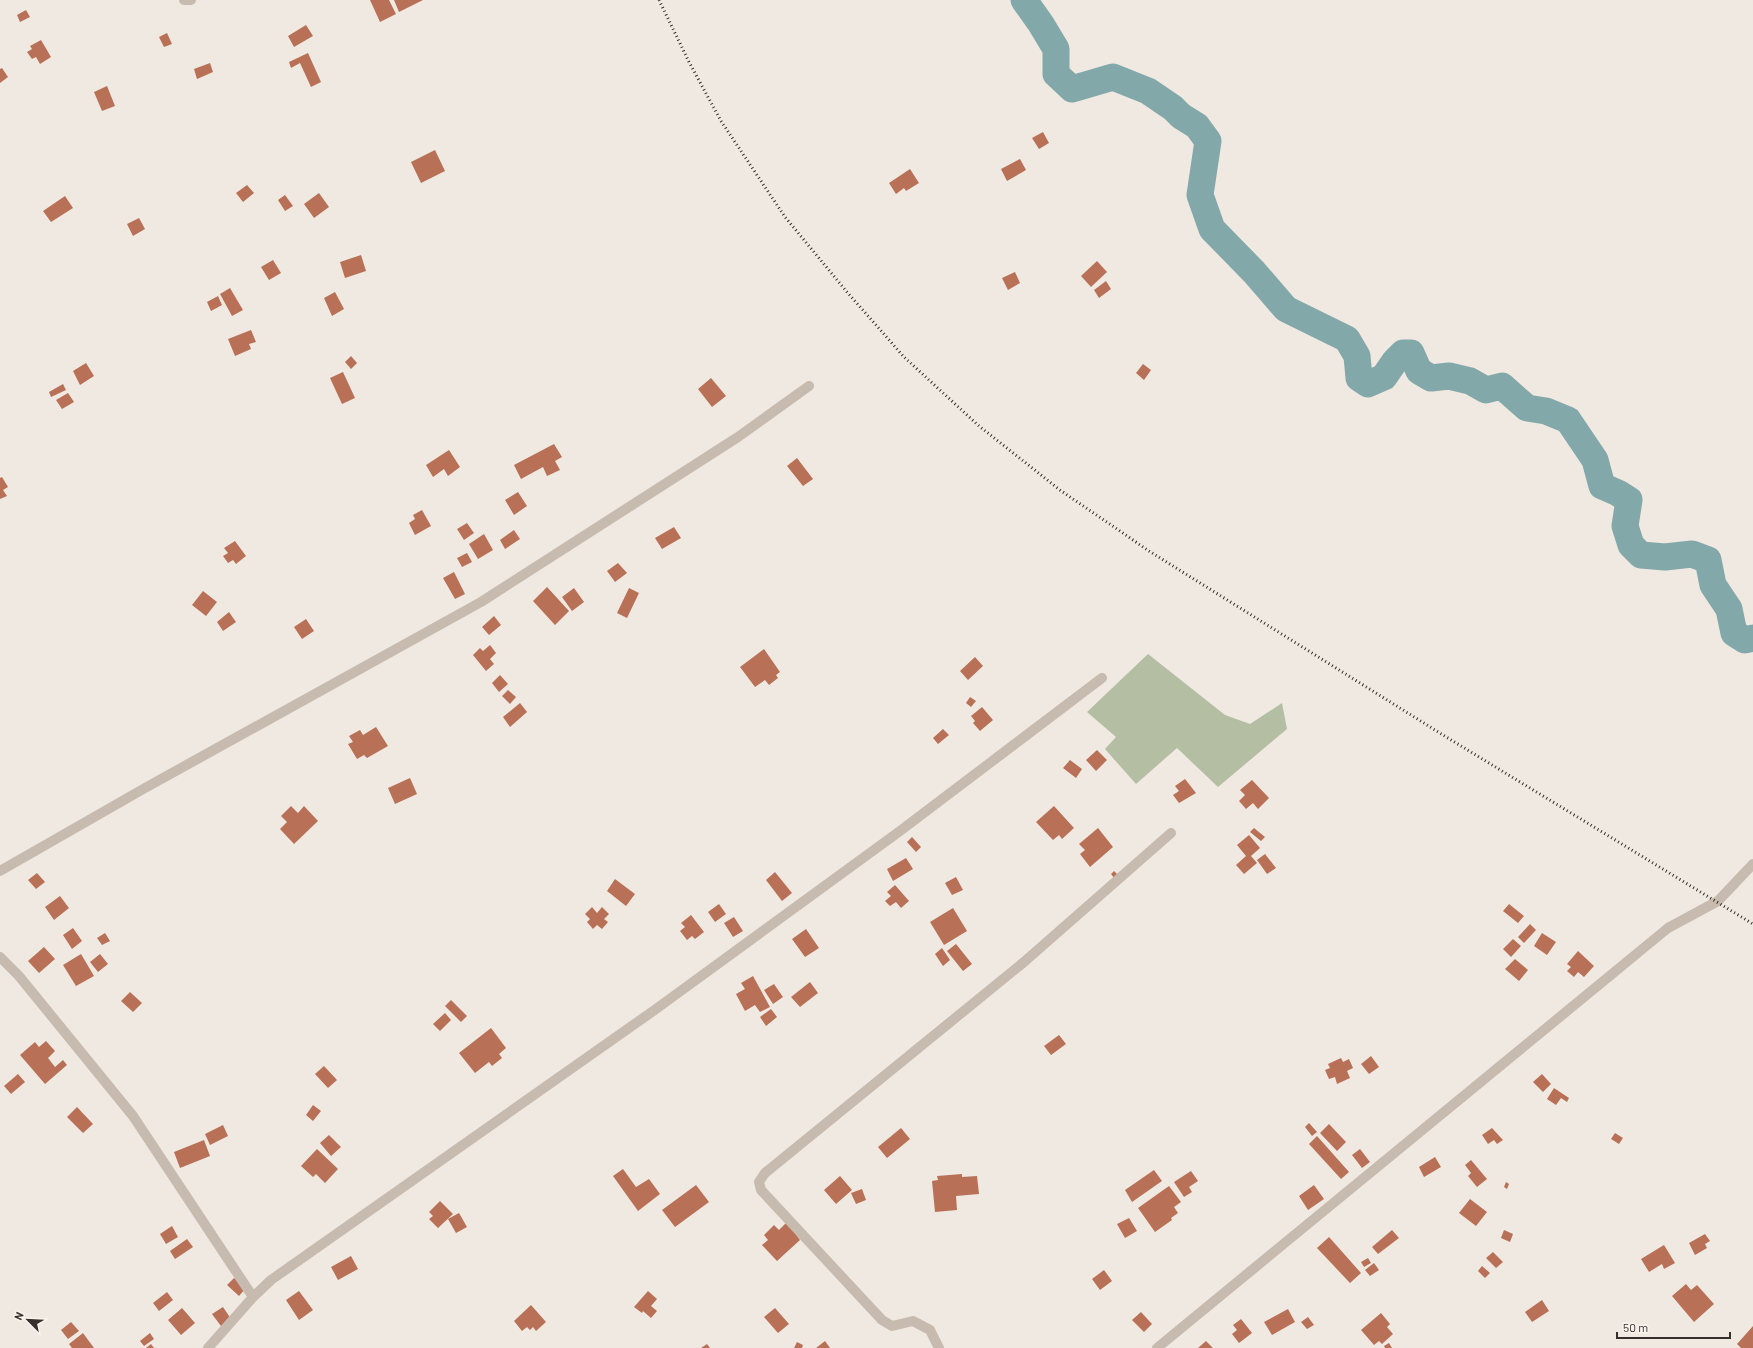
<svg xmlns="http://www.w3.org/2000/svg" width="1753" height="1348" viewBox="0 0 1753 1348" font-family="Barlow,sans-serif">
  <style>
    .green { fill: #b4bea2 }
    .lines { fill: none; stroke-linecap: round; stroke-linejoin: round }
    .river { stroke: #83a8aa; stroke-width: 27 }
    .building { fill: #b87057 }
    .street { stroke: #c7baae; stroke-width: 10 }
    .rail { stroke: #372f2b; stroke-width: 3; stroke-dasharray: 1 3; stroke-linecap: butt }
  </style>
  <rect width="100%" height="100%" fill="#f0e9e1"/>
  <path class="green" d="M1148 654 1225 715 1250 724 1282 703 1287 729 1218 787 1177 748 1136 784 1105 749 1116 737 1087 712Z"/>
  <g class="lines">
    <path class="river" d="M1024 0 1041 24 1056 49V74L1072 89 1113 77 1148 91 1173 108 1181 116 1197 126 1208 141 1200 195 1212 229 1254 272 1286 309 1347 339 1357 356 1359 378 1368 384 1384 377 1395 361 1403 353H1411L1419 371 1431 378 1449 376 1470 381 1486 390 1502 386 1527 408 1546 411 1568 420 1595 460 1602 486 1618 493 1629 500 1625 526 1631 545 1641 555 1665 557 1692 554 1708 560 1713 585 1729 609 1734 633 1745 640 1753 638"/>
  </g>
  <path class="building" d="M370 0H389L396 14 380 22Z
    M394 0H423L399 12Z
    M26 10 30 17 20 22 17 15Z
    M306 25 313 36 294 47 288 36Z
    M167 33 172 44 164 47 159 37Z
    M41 40 51 57 40 64 36 57 32 59 27 52 32 49 30 46Z
    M308 53 321 82 311 87 300 63 291 68 289 62Z
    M210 63 213 72 197 79 194 69Z
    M2 68 8 77 0 83V69Z
    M107 86 115 106 102 111 94 92Z
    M1043 132 1049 143 1039 149 1032 138Z
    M435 150 445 171 421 183 411 162Z
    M1020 159 1026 170 1007 181 1001 169Z
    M910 169 919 183 906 191 904 188 896 194 889 183Z
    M247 185 254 193 243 202 236 193Z
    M319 193 329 207 314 218 304 204Z
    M285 195 293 206 285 211 278 200Z
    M65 196 73 208 51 222 43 211Z
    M139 218 145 229 133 236 127 224Z
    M361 255 366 271 345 278 340 262Z
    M273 260 281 273 269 280 261 267Z
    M1097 261 1107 272 1091 287 1081 276Z
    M1015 272 1020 283 1008 290 1002 278Z
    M1106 281 1111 289 1099 298 1094 290Z
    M230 288 243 310 232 316 220 294Z
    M335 292 344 309 332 316 324 298Z
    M218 296 222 305 211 311 207 302Z
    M251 330 256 342 249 344 251 349 235 356 228 339Z
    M351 356 357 363 351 369 345 362Z
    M86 363 94 376 80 385 73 371Z
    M1143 364 1151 370 1144 380 1136 373Z
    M343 372 355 398 342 404 330 378Z
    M711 378 726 396 712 407 698 389Z
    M63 384 66 390 51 397 49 392Z
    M68 393 74 402 62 409 56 400Z
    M554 444 562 457 555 461 560 470 547 476 543 467 521 479 514 465Z
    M449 450 460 467 448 476 444 469 433 477 426 465Z
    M797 458 813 479 803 486 787 466Z
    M2 477 8 487 3 490 7 496 0 499V478Z
    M518 492 527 506 514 515 505 500Z
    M422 510 431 526 415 535 409 523 415 519 413 515Z
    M467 523 474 533 464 540 457 529Z
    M674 527 681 538 662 549 655 538Z
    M514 530 520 539 505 549 500 540Z
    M484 534 493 550 478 559 469 544Z
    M235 541 246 556 236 564 233 560 228 563 223 556 228 553 224 548Z
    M467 553 472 562 462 567 457 558Z
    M618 563 627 573 615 582 607 571Z
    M454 572 465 594 455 599 443 578Z
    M547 587 569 611 555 625 533 601Z
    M574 588 584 602 572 611 562 597Z
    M629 588 639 593 627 618 617 613Z
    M203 591 217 602 206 616 192 605Z
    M229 612 236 622 223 631 217 622Z
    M494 616 501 625 489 635 482 627Z
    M306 619 314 631 302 639 294 627Z
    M490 645 496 653 490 659 494 664 486 671 473 655 480 648 483 651Z
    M764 649 780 672 776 675 778 678 769 685 765 680 755 687 740 667Z
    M975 657 983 666 968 680 960 671Z
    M500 675 508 684 499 692 492 683Z
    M508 690 516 697 510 704 502 696Z
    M970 697 976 701 971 707 966 703Z
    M520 703 527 712 510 727 503 717Z
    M982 707 993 720 980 731 973 723 975 721 971 716Z
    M376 727 388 746 367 758 364 755 357 759 348 744 353 742 349 736 360 730 363 735Z
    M943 729 949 735 938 744 933 738Z
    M1097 750 1107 760 1096 771 1086 760Z
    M1070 760 1082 769 1076 778 1063 768Z
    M410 778 417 794 395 804 388 788Z
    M1185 779 1196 793 1179 803 1173 795 1179 791 1175 786Z
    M1252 780 1269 798 1258 809 1253 803 1246 809 1239 801 1245 795 1240 790Z
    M291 806 298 813 304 806 318 821 294 844 280 829 287 822 281 816Z
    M1054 806 1074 828 1062 839 1059 835 1053 840 1036 822Z
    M1098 828 1113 847 1090 867 1080 854 1085 850 1079 844Z
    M1254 828 1265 837 1261 841 1250 832Z
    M1249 835 1260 848 1251 856 1257 863 1244 874 1236 865 1246 856 1237 845Z
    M912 837 921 847 916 852 907 842Z
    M1265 854 1276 868 1267 874 1257 860Z
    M906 858 913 869 893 881 887 869Z
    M1114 871 1118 875 1115 879 1111 874Z
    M775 872 792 893 782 901 766 880Z
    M37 873 45 882 36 889 28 880Z
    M956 877 963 890 952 895 945 883Z
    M615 879 635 894 626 906 607 891Z
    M895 885 909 901 901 908 896 902 890 906 885 901 891 896 887 892Z
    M60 896 69 908 54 920 45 907Z
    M719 904 726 914 715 922 708 912Z
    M1509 904 1524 916 1518 923 1503 911Z
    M592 907 597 913 602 907 609 914 604 919 608 922 602 929 597 925 593 929 587 922 590 919 585 914Z
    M953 908 967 931 944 945 930 922Z
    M691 915 704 932 695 939 692 936 687 940 680 931 685 927 681 923Z
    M734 917 743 931 733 937 724 923Z
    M1530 924 1536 930 1524 943 1518 937Z
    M73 928 82 941 72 949 63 935Z
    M806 929 819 948 805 957 792 939Z
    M105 933 110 941 102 945 97 938Z
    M1542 933 1556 942 1547 955 1534 946Z
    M1513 939 1521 946 1511 957 1503 949Z
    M956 944 972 964 963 971 947 951Z
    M44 947 55 959 39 973 28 961Z
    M942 948 950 960 943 966 935 954Z
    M1578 951 1594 966 1584 977 1578 972 1574 977 1567 971 1571 967 1567 964Z
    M81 954 94 976 76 986 63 965Z
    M100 954 108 964 98 972 90 962Z
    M1515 959 1528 970 1519 981 1505 969Z
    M753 976 770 1007 760 1012 755 1005 745 1011 736 994 745 989 741 983Z
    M810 982 818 993 800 1007 791 997Z
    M774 984 783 997 773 1004 764 990Z
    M130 992 142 1003 133 1012 121 1001Z
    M451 1000 467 1016 461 1022 445 1006Z
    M771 1009 777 1017 766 1026 760 1017Z
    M445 1013 451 1020 440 1031 433 1024Z
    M491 1028 506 1048 499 1054 502 1058 492 1066 489 1062 475 1073 459 1053Z
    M1059 1035 1066 1044 1051 1055 1044 1046Z
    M46 1041 55 1051 48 1058 55 1067 63 1060 67 1065 45 1084 20 1055 35 1042 39 1047Z
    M1371 1056 1379 1067 1369 1074 1361 1064Z
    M1341 1058 1343 1062 1349 1059 1353 1068 1347 1071 1350 1078 1337 1084 1335 1077 1329 1079 1325 1070 1330 1068 1328 1064Z
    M324 1066 337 1080 328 1088 315 1074Z
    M18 1074 25 1082 11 1094 4 1086Z
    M1542 1074 1551 1084 1543 1092 1533 1082Z
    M1554 1088 1569 1098 1567 1102 1561 1098 1556 1105 1547 1099Z
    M313 1105 321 1111 313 1121 306 1115Z
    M77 1107 93 1124 83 1133 67 1117Z
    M1309 1123 1317 1132 1312 1136 1305 1127Z
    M1329 1124 1346 1142 1337 1151 1320 1133Z
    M223 1125 228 1136 210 1145 205 1134Z
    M901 1128 910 1139 887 1158 878 1147Z
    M1492 1128 1503 1140 1497 1144 1494 1140 1488 1144 1482 1135Z
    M1615 1133 1623 1138 1619 1144 1611 1139Z
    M329 1135 341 1147 331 1156 320 1143Z
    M1317 1136 1349 1172 1341 1179 1309 1144Z
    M204 1140 210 1156 180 1168 174 1152Z
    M317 1149 338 1169 325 1183 316 1174 313 1177 301 1166Z
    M1360 1149 1370 1162 1362 1168 1352 1155Z
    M1435 1157 1441 1167 1424 1177 1419 1167Z
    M1471 1160 1487 1179 1477 1187 1468 1176 1471 1173 1465 1165Z
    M623 1169 636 1187 649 1179 660 1194 638 1211 613 1176Z
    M1154 1170 1162 1181 1132 1202 1125 1190Z
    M1191 1171 1198 1181 1189 1187 1192 1192 1184 1197 1174 1182Z
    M962 1174V1177L977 1176 979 1194 956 1196 957 1210 935 1212 932 1181 938 1180 937 1176Z
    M840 1176 852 1190 836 1204 824 1190Z
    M1506 1182 1509 1184 1507 1189 1504 1187Z
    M696 1185 709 1202 675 1227 662 1210Z
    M1314 1185 1324 1199 1308 1210 1299 1196Z
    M1169 1186 1181 1202 1174 1207 1178 1213 1171 1218 1172 1220 1155 1232 1138 1208Z
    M862 1189 866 1200 856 1204 851 1193Z
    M1470 1199 1487 1212 1476 1226 1459 1213Z
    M440 1201 453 1214 438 1228 429 1219 433 1216 429 1212Z
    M459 1213 467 1227 456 1233 448 1219Z
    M1129 1218 1137 1231 1125 1238 1117 1224Z
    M787 1222 798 1235 797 1236 800 1240 777 1261 762 1245 768 1240 764 1235 774 1225 779 1230Z
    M172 1226 178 1237 166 1244 160 1234Z
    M1392 1230 1399 1238 1378 1254 1372 1247Z
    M1504 1230 1513 1234 1510 1242 1501 1238Z
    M1705 1234 1710 1241 1705 1244 1707 1248 1695 1255 1689 1243Z
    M1329 1237 1361 1273 1350 1283 1317 1248Z
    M187 1239 193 1247 175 1259 170 1251Z
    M1664 1245 1675 1263 1664 1269 1662 1264 1649 1272 1641 1259Z
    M1493 1252 1503 1262 1496 1268 1486 1258Z
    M351 1256 358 1269 338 1280 331 1267Z
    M1368 1258 1371 1263 1364 1267 1361 1262Z
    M1374 1263 1379 1270 1370 1276 1365 1270Z
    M1482 1266 1490 1273 1485 1278 1478 1271Z
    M1104 1270 1112 1281 1100 1290 1092 1279Z
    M234 1278 246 1288 239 1296 227 1285Z
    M1686 1284 1691 1290 1697 1285 1714 1304 1694 1322 1672 1296Z
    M299 1291 313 1310 299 1320 286 1300Z
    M648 1291 657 1299 651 1306 657 1311 651 1318 643 1311 642 1313 634 1307Z
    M167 1292 173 1300 159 1311 153 1303Z
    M1542 1300 1549 1311 1532 1322 1525 1312Z
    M531 1305 546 1322 536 1331 533 1327 530 1330 527 1327 522 1331 514 1321Z
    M223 1307 231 1319 221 1326 212 1314Z
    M182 1308 195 1323 181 1335 168 1320Z
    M775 1308 789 1324 778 1333 764 1317Z
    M1288 1309 1295 1322 1272 1335 1264 1322Z
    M1141 1312 1152 1324 1144 1332 1132 1320Z
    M1381 1313 1390 1324 1387 1327 1393 1334 1382 1344 1379 1341 1374 1345 1361 1330Z
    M1308 1317 1314 1325 1307 1329 1301 1322Z
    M1241 1319 1252 1333 1239 1343 1232 1334 1237 1330 1233 1325Z
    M71 1322 79 1331 68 1339 61 1330Z
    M1753 1326V1348H1741L1737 1344Z
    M83 1333 94 1348H72L69 1344Z
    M150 1333 154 1339 144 1346 140 1341Z
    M825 1341 830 1348H816Z
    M1206 1341 1213 1348H1198Z
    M797 1342 803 1345 802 1348H794Z
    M1389 1343 1392 1348H1385L1384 1346Z
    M151 1344 154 1348H146Z
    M707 1344 710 1348H701Z"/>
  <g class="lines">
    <path class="street" d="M184 0H191
      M0 871 145 788 481 602 738 437 809 386
      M0 957 19 976 133 1116 253 1297
      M208 1348 253 1297 271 1280 656 1009 900 831 1102 678
      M939 1348 930 1330 913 1321 892 1326 882 1320 761 1190 759 1182 765 1173 1024 962 1171 833
      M1157 1348 1668 928 1718 901 1753 864"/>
    <path class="rail" d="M659 0 689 62 721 121 785 217 847 292 904 357 979 426 1060 490 1149 551 1443 735 1753 924"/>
  </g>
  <g transform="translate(28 1320) rotate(294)" stroke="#f8f3ed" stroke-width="3" paint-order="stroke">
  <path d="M0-3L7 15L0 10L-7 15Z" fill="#372f2b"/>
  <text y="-6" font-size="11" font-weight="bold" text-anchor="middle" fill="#372f2b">N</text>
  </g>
  <path d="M1617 1332v6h113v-6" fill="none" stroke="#372f2b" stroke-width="2"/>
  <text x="1623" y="1332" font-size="12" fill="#372f2b" stroke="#f8f3ed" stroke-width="3" paint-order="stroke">50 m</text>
</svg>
